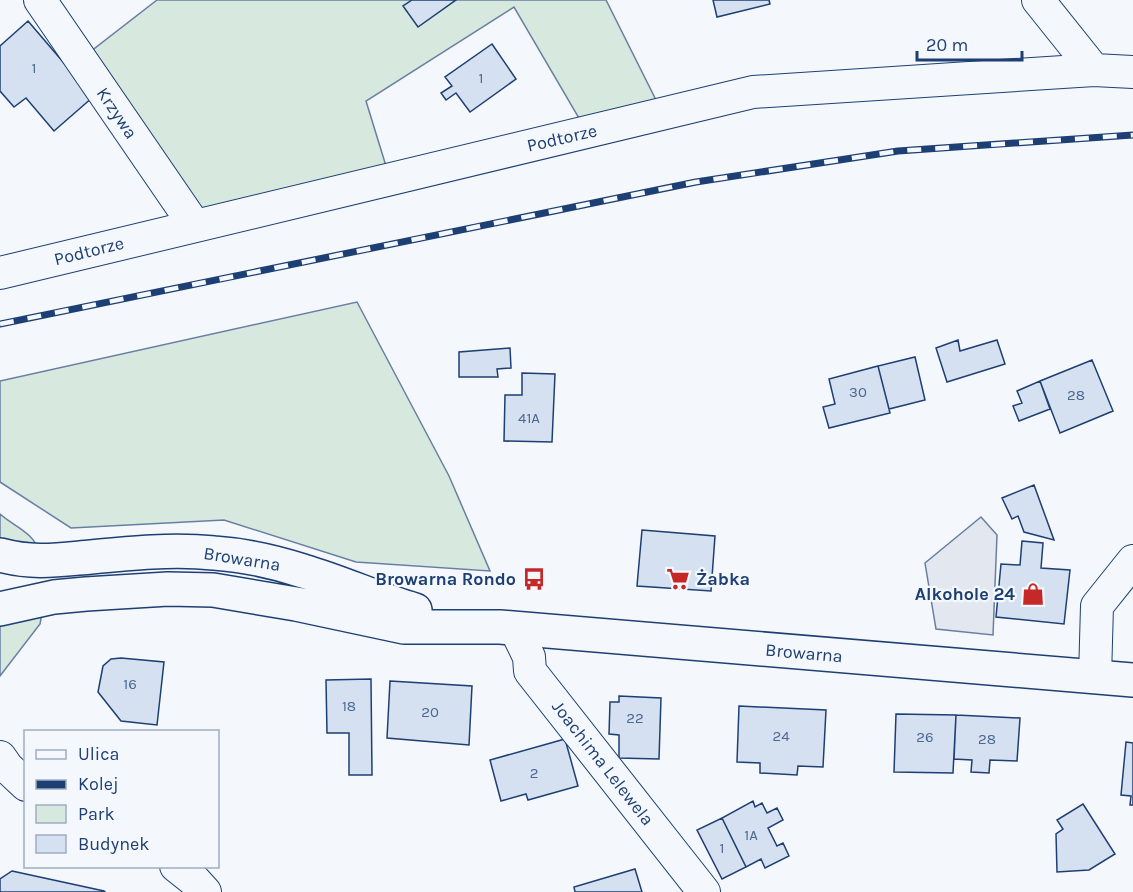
<svg xmlns="http://www.w3.org/2000/svg" width="1133" height="892" viewBox="0 0 1133 892" font-family="Karla,sans-serif">
  <style>
    .green { fill: #d7e8df; stroke: #687fa3; stroke-width: 1.5 }
    .parking { fill: #e3e8f0; stroke: #687fa3; stroke-width: 1.5 }
    .building { fill: #d5e0f0; stroke: #1d3f73; stroke-width: 1.5 }
    .lines { fill: none; stroke-linecap: round; stroke-linejoin: round }
    .street-casing { stroke: #1d3f73; stroke-width: 34 }
    .secondary-casing { stroke: #1d3f73; stroke-width: 36 }
    .street { stroke: #f4f7fb; stroke-width: 32 }
    .secondary { stroke: #f4f7fb; stroke-width: 33 }
    .rail-casing { stroke: #1d3f73; stroke-width: 7 }
    .rail { stroke: #f4f7fb; stroke-width: 4.5; stroke-dasharray: 14; stroke-linecap: butt }
    .labels { text-anchor: middle; stroke-width: 4.5; stroke-linejoin: round; paint-order: stroke }
    .number-label { font-size: 15px; fill: #4b6792 }
    .street-label { font-size: 18px; fill: #1d3f73; stroke: #f4f7fb }
    .poi-label { font-size: 18px; font-weight: bold; fill: #1d3f73; stroke: #f4f7fb; text-anchor: end }
  </style>
  <rect width="100%" height="100%" fill="#f4f7fb"/>
  <path class="green" d="M157 0H606L663 114 587 132 514 7 366 101 390 179 195 226 81 59Z
    M357 302 449 476 490 571 356 562 224 520 71 528 0 482V381Z
    M0 514C12 525 36 534 38 551L0 542Z
    M42 613 40 624 0 676V622Z"/>
  <path class="parking" d="M981 517 997 535 993 635 936 629 925 563Z"/>
  <path class="building" d="M412 0H456L418 27 403 6Z
    M713 0H769L770 4 717 17Z
    M28 21 93 97 54 131 26 98 14 107 0 91V46Z
    M492 44 516 79 470 112 456 93 446 100 441 93 452 86 445 77Z
    M958 340 960 351 997 340 1005 364 947 382 936 348Z
    M510 348 511 368 497 369 498 377H459V352Z
    M915 357 925 400 889 409 878 366Z
    M1092 360 1113 411 1060 433 1040 381Z
    M878 366 890 413 829 428 823 407 835 404 829 379Z
    M522 373 555 374 552 442 504 441 505 395H522Z
    M1040 381 1050 409 1019 421 1013 406 1022 403 1017 391Z
    M1034 485 1054 540 1024 532 1018 516 1012 519 1002 498Z
    M642 530 715 536 711 591 637 586Z
    M1022 541 1043 543 1041 568 1070 570 1064 624 996 617 1001 564 1020 565Z
    M121 658 164 662 157 725 121 721 98 692 103 666 111 659Z
    M371 679 372 775H349V733H327L326 680Z
    M390 681 472 686 469 745 387 738Z
    M619 696 661 698 659 759 619 758V735L609 734 610 702H619Z
    M739 706 826 710 823 767 798 766 797 775 760 773V763L737 762Z
    M896 714 956 715 953 773 894 772Z
    M956 715 1020 718 1017 761 990 760 989 773 971 772 972 760 954 759Z
    M565 739 578 786 528 800 526 794 501 801 490 760Z
    M1126 742 1133 743V805H1130L1131 796 1121 795Z
    M753 801 755 807 762 803 767 813 777 808 783 820 768 828 777 846 783 843 789 856 765 868 761 859 746 867 722 818Z
    M1083 804 1115 854 1089 870 1057 872 1056 834 1063 829 1057 820Z
    M722 818 746 867 722 879 697 830Z
    M635 869 642 892H575L574 887Z
    M12 871 104 891 105 892H0V879Z"/>
  <g class="lines">
    <g class="street-casing">
      <path id="street" d="M40 0 195 226
        M1038 0 1094 70
        M0 273 753 92 1094 70 1133 72
        M515 628 529 657 530 671 704 892
        M1095 677 1097 606 1133 561
        M0 757 7 767 26 785
        M176 866 195 881 205 892"/>
    </g>
    <g class="secondary-casing">
      <path id="secondary" d="M0 555C34 564 57 560 91 557 131 553 173 549 214 553 243 555 275 562 303 571 341 582 377 599 415 610
        M0 609 54 597 86 594 168 589 213 590 296 604 404 627H500L1133 680"/>
    </g>
    <use href="#street" class="street"/>
    <use href="#secondary" class="secondary"/>
    <g class="rail-casing">
      <path id="rail" d="M0 324 696 182 898 151 1133 135"/>
    </g>
    <use href="#rail" class="rail"/>
  </g>
  <defs>
    <g id="bus-bare" transform="scale(1.8)"><path d="M-5-6H5V4H4V6H2V4H-2V6H-4V4H-5ZM-3.5-4V0h7V-4ZM-3.5 1.2v1.5H-2V1.2ZM2 1.2v1.5H3.5V1.2Z" fill="#c62828" stroke="#f4f7fb" stroke-width="2.5" paint-order="stroke"/></g>
    <g id="supermarket-bare" transform="scale(1.8)"><path d="M-6-5.5h2.5l.6 2H6L4.5 2H-2.5L-4.4-4H-6ZM-1.5 3.2a1.3 1.3 0 1 0 .1 0ZM3 3.2a1.3 1.3 0 1 0 .1 0Z" fill="#c62828" stroke="#f4f7fb" stroke-width="2.5" paint-order="stroke"/></g>
    <g id="shop-bare" transform="scale(1.8)"><path d="M-5-2.5h2.3a2.7 3.5 0 0 1 5.4 0H5L5.5 6h-11ZM-1.5-2.5h3a1.5 2.3 0 0 0-3 0Z" fill="#c62828" stroke="#f4f7fb" stroke-width="2.5" paint-order="stroke"/></g>
  </defs>
  <g fill-rule="evenodd">
    <use href="#bus-bare" x="534" y="579"/>
    <use href="#supermarket-bare" x="678" y="579"/>
    <use href="#shop-bare" x="1033" y="594"/>
  </g>
  <g class="labels">
    <g class="number-label">
      <text x="34" y="73">1</text>
      <text x="481" y="83">1</text>
      <text x="858" y="397">30</text>
      <text x="1076" y="400">28</text>
      <text x="529" y="423">41A</text>
      <text x="130" y="689">16</text>
      <text x="349" y="711">18</text>
      <text x="430" y="717">20</text>
      <text x="635" y="723">22</text>
      <text x="781" y="741">24</text>
      <text x="925" y="742">26</text>
      <text x="987" y="744">28</text>
      <text x="534" y="778">2</text>
      <text x="751" y="840">1A</text>
      <text x="722" y="853">1</text>
    </g>
    <g class="street-label">
      <text transform="translate(117 113) rotate(56)" y="6">Krzywa</text>
      <text transform="translate(562 138) rotate(-13)" y="6">Podtorze</text>
      <text transform="translate(89 251) rotate(-14)" y="6">Podtorze</text>
      <text transform="translate(242 559) rotate(9)" y="6">Browarna</text>
      <text transform="translate(804 653) rotate(5)" y="6">Browarna</text>
      <text transform="translate(603 763) rotate(52)" y="6">Joachima Lelewela</text>
    </g>
    <g class="poi-label">
      <text x="516" y="585">Browarna Rondo</text>
      <text x="696" y="585" text-anchor="start">Żabka</text>
      <text x="1015" y="600">Alkohole 24</text>
    </g>
  </g>
  <rect x="24" y="730" width="195" height="138" fill="#f4f7fb" stroke="#9eadc5" stroke-width="1.5"/>
  <rect x="36" y="750" width="30" height="9" fill="#f4f7fb" stroke="#9eadc5" stroke-width="1.5"/>
  <text x="78" y="760" font-size="18" fill="#1d3f73">Ulica</text>
  <rect x="36" y="780" width="30" height="9" fill="#1d3f73" stroke="#9eadc5" stroke-width="1.5"/>
  <text x="78" y="790" font-size="18" fill="#1d3f73">Kolej</text>
  <rect x="36" y="805" width="30" height="18" fill="#d7e8df" stroke="#9eadc5" stroke-width="1.5"/>
  <text x="78" y="820" font-size="18" fill="#1d3f73">Park</text>
  <rect x="36" y="835" width="30" height="18" fill="#d5e0f0" stroke="#9eadc5" stroke-width="1.5"/>
  <text x="78" y="850" font-size="18" fill="#1d3f73">Budynek</text>
  <path d="M917 51v9h105v-9" fill="none" stroke="#1d3f73" stroke-width="3"/>
  <text x="926" y="51" font-size="18" fill="#1d3f73" stroke="#f4f7fb" stroke-width="4.5" paint-order="stroke">20 m</text>
</svg>
